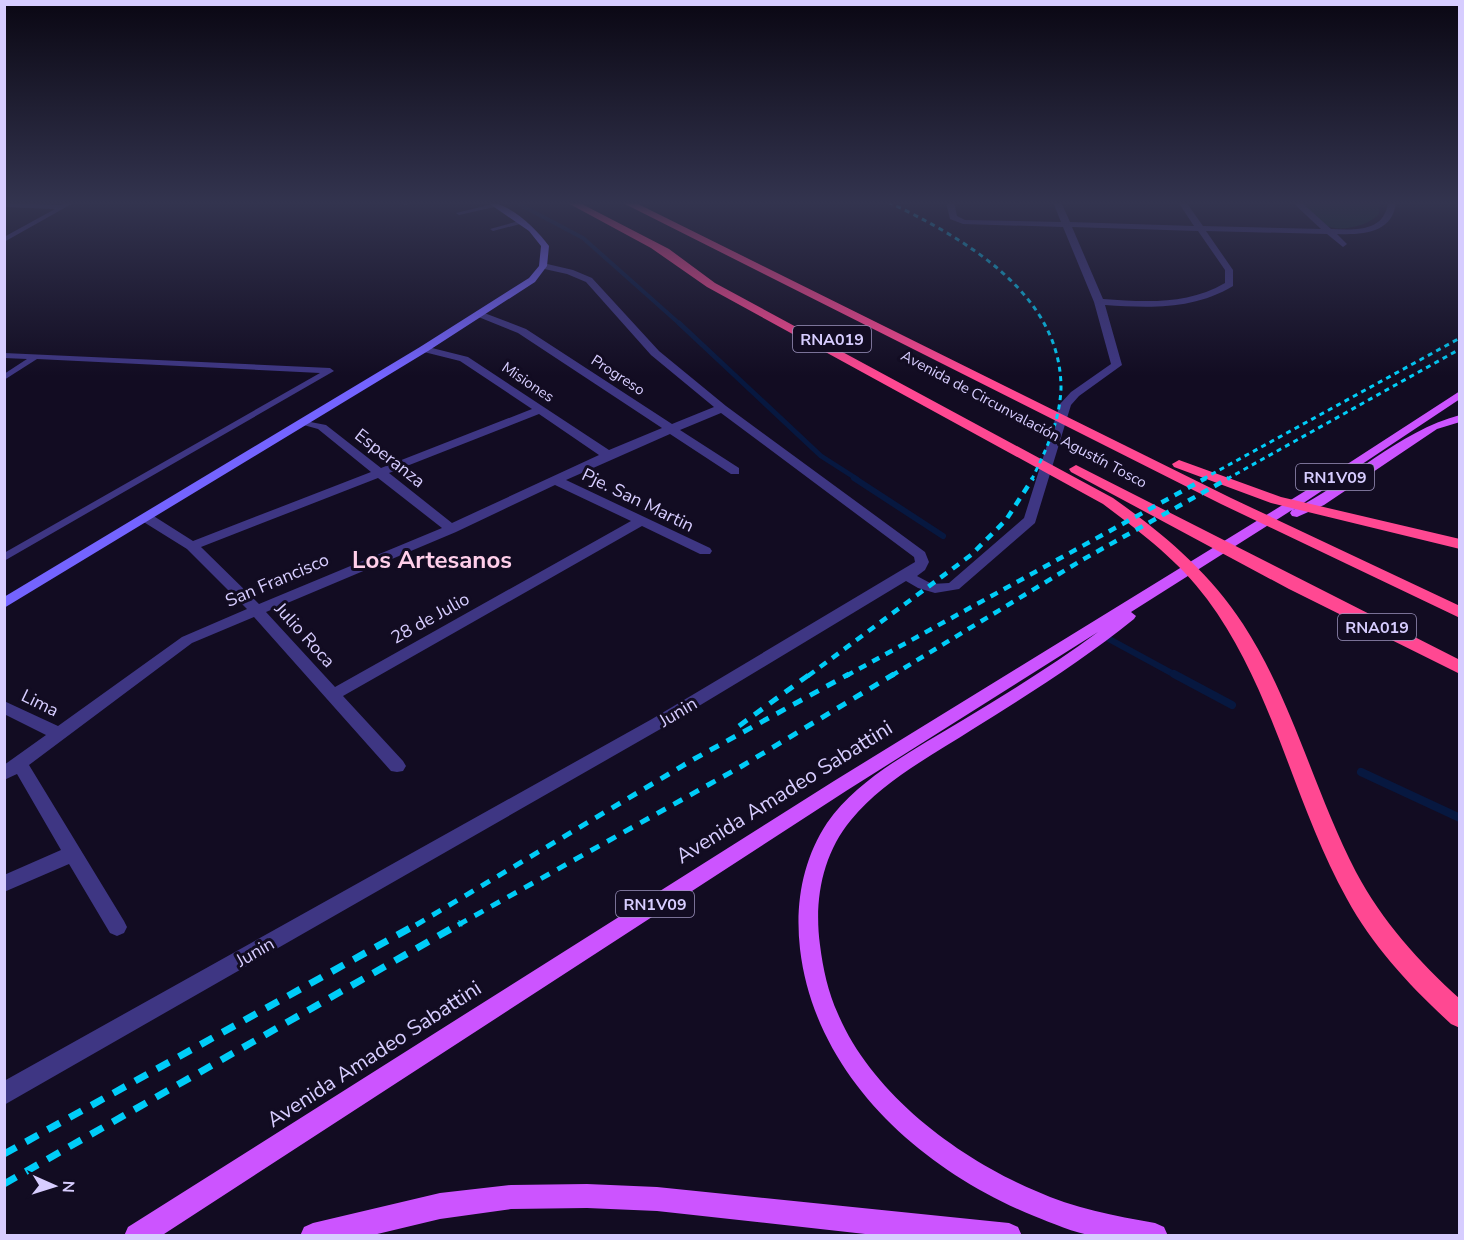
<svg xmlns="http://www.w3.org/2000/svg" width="1464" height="1240" viewBox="0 0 1464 1240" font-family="'Nunito Sans',sans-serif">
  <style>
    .green { fill: #0f2b2c }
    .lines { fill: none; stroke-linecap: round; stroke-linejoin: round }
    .stream-far3 { stroke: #071840; stroke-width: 4 }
    .stream-far2 { stroke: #071840; stroke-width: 5 }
    .stream-far1 { stroke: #071840; stroke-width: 6 }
    .stream { stroke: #071840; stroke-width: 8 }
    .service { fill: #3e3683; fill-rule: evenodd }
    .minor { fill: #3e3683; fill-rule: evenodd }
    .secondary { fill: #7464ff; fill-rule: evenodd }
    .primary { fill: #cc54ff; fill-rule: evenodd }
    .motorway { fill: #ff4892; fill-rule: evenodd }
    .rail-far3 { stroke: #00cdf8; stroke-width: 3; stroke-dasharray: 5 4.5; stroke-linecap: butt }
    .rail-far2 { stroke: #00cdf8; stroke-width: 4.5; stroke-dasharray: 8 7; stroke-linecap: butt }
    .rail-far1 { stroke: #00cdf8; stroke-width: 5; stroke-dasharray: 10 9; stroke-linecap: butt }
    .rail { stroke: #00cdf8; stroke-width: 7; stroke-dasharray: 14 11; stroke-linecap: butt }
    .labels { text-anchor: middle; stroke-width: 6; stroke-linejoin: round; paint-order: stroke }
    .far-street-label { font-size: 15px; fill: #d7cdff; stroke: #120c22 }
    .shield { fill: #120c22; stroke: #9c93bd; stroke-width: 1.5 }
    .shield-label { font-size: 16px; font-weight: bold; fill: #d7cdff }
    .street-label { font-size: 18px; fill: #d7cdff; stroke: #120c22 }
    .near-street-label { font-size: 21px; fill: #d7cdff; stroke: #120c22 }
    .district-label { font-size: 24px; font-weight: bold; fill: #ffcfea; stroke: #120c22 }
  </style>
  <rect width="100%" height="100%" fill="#120c22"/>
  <path class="green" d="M1301 202H1380L1379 214C1369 226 1339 233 1325 225 1316 220 1308 209 1301 202Z"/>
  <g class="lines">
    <path class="stream-far3" d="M515 202 583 238 681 325"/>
    <path class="stream-far2" d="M679 323 821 456 857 479"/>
    <path class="stream-far1" d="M854 478 943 536
      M1109 639 1177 676"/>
    <path class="stream" d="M1174 674 1232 705
      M1361 772 1460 818"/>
    <path class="service" d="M67 202H75L4 242V237L55 209 4 207V203L62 205Z
      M384 202H410V203L407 205Z
      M497 203 499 204V206L459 215 456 213Z
      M522 220 525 222 524 223 493 231 490 229Z
      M4 353 330 368 334 371 4 561V553L320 373 37 359 4 380V374L27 359 4 358Z"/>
    <path class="minor" d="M946 202H954L957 216 965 220 1061 222 1053 202H1061L1070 222 1194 226 1178 202H1186L1203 226 1321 229 1292 202H1301L1331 229C1355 230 1385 232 1388 202H1396C1393 233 1363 235 1337 234L1347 244 1343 247 1327 234 1206 231 1233 270V286C1193 310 1150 308 1105 305L1122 365 1079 396 1071 405 1035 523 959 589 935 593 918 588 906 581 664 727 4 1105V1081L652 719 915 562 914 557 721 413 680 430 739 468V474H731L670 434 566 480 710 548 712 551 710 554H700L642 526 343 696 403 761 406 766 403 771 397 772 391 771 254 617 192 643 29 765 124 921 127 927 124 933 117 936 110 933 69 864 4 892V875L61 850 17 774 4 780V765L46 735 4 714V701L58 726 182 637 247 609 187 549 142 521 140 518 142 515H152L193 541 371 472 318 429 300 424V420L326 425 381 468 532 409 460 361 420 351V347L424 346 468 357 609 450 662 428 518 333 476 316V312L479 311 526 329 672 424 714 407 651 355 586 282 567 274 540 268V264L543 263 573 270 592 278 659 351 726 406 925 552 929 562 925 570 917 576 932 584 949 583 1024 518 1060 404 1071 392 1111 364 1094 302 1063 227 963 224 950 219ZM1072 227 1198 231 1225 270V283C1187 305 1146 302 1103 299ZM539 414 599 455 452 523 389 473ZM378 478 442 528 259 604 201 547ZM555 485 631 521 335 687 266 612 456 532Z"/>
    <path class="secondary" d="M487 202C509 202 537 229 549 246L547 266 535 282 428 351 4 608V597L420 347 529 278 539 266 541 246 529 231Z"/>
    <path class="primary" d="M1460 391V399L1293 510C1349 482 1399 431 1460 415V422L1437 429 1324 505 1297 517 1292 516 1290 513 1292 510 1131 612 1136 616 1134 619C1083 660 1028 695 973 729 931 756 883 781 851 820 822 855 814 901 820 945 823 969 828 992 838 1014 872 1094 958 1158 1036 1191 1073 1208 1115 1216 1155 1223L1164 1227 1168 1236C1144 1236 1118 1238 1094 1236 1074 1233 1052 1223 1034 1216 921 1170 815 1076 800 949 795 905 802 861 827 823 859 777 916 749 963 720 1009 692 1055 664 1098 632L846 791 161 1236H124L128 1227 834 781 1315 485Z
      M587 1184 657 1187 1009 1223 1018 1227 1022 1236H883L657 1211 587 1208 511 1209 440 1219 369 1236H300L304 1227 313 1223 440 1193 511 1185Z"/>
    <path class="motorway" d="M566 202H578L669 249 715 283 1113 498C1164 534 1209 572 1243 624 1293 701 1314 791 1356 872 1382 921 1419 962 1460 999V1028L1451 1024C1411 987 1373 947 1347 899 1293 802 1274 689 1207 599 1178 560 1140 532 1103 504L707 287 651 248Z
      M621 202H634L1231 498 1460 606V618L1221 504Z
      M1179 460 1281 497 1460 539V549L1271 503 1174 467 1172 464Z
      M1076 465 1460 660V674L1289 589 1071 472 1069 469Z"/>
    <path class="rail-far3" d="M888 202C962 237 1061 293 1061 388 1060 421 1046 450 1032 479
      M1203 479 1460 338
      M1227 479 1460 349"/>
    <path class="rail-far2" d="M808 676 971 555 1006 520 1033 478
      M846 676 1206 478
      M891 676 1082 560 1229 478"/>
    <path class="rail-far1" d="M739 726 810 674
      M416 925 694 759 849 674
      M458 925 742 766 894 674"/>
    <path class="rail" d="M4 1154 419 923
      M4 1184 461 923"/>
  </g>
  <linearGradient id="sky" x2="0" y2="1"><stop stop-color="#0a0713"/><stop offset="0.54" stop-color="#33344f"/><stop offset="1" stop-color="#33344f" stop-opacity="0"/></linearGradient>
  <rect width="1464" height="376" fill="url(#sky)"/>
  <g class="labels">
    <g class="far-street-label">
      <text transform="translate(618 375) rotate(33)" y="5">Progreso</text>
      <text transform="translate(528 382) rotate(34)" y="5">Misiones</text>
      <text transform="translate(1024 419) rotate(28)" y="5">Avenida de Circunvalación Agustín Tosco</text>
    </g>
    <g class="shield">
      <rect x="793" y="326" width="78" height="26" rx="4.5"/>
      <rect x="1296" y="464" width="78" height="26" rx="4.5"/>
      <rect x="1338" y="614" width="78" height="26" rx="4.5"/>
      <rect x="616" y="891" width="78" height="26" rx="4.5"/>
    </g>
    <g class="shield-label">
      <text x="832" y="345">RNA019</text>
      <text x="1335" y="483">RN1V09</text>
      <text x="1377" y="633">RNA019</text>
      <text x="655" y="910">RN1V09</text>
    </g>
    <g class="street-label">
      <text transform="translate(390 458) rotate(38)" y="6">Esperanza</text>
      <text transform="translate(638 500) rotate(26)" y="6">Pje. San Martin</text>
      <text transform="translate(277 580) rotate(-23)" y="6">San Francisco</text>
      <text transform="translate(430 618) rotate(-29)" y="6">28 de Julio</text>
      <text transform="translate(305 635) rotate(48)" y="6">Julio Roca</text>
      <text transform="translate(40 703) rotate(26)" y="6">Lima</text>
      <text transform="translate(678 712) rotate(-31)" y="6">Junin</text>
      <text transform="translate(255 952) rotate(-30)" y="6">Junin</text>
    </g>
    <g class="near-street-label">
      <text transform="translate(784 792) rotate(-32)" y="7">Avenida Amadeo Sabattini</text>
      <text transform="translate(374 1054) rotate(-33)" y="7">Avenida Amadeo Sabattini</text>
    </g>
    <g class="district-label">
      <text x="432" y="568">Los Artesanos</text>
    </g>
  </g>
  <rect width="1464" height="1240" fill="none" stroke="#d7cdff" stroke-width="12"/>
  <g transform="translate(54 1186) rotate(93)" stroke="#120c22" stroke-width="4.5" paint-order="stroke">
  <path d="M0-4.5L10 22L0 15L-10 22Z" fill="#d7cdff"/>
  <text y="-9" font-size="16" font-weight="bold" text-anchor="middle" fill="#d7cdff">N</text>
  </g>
</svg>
